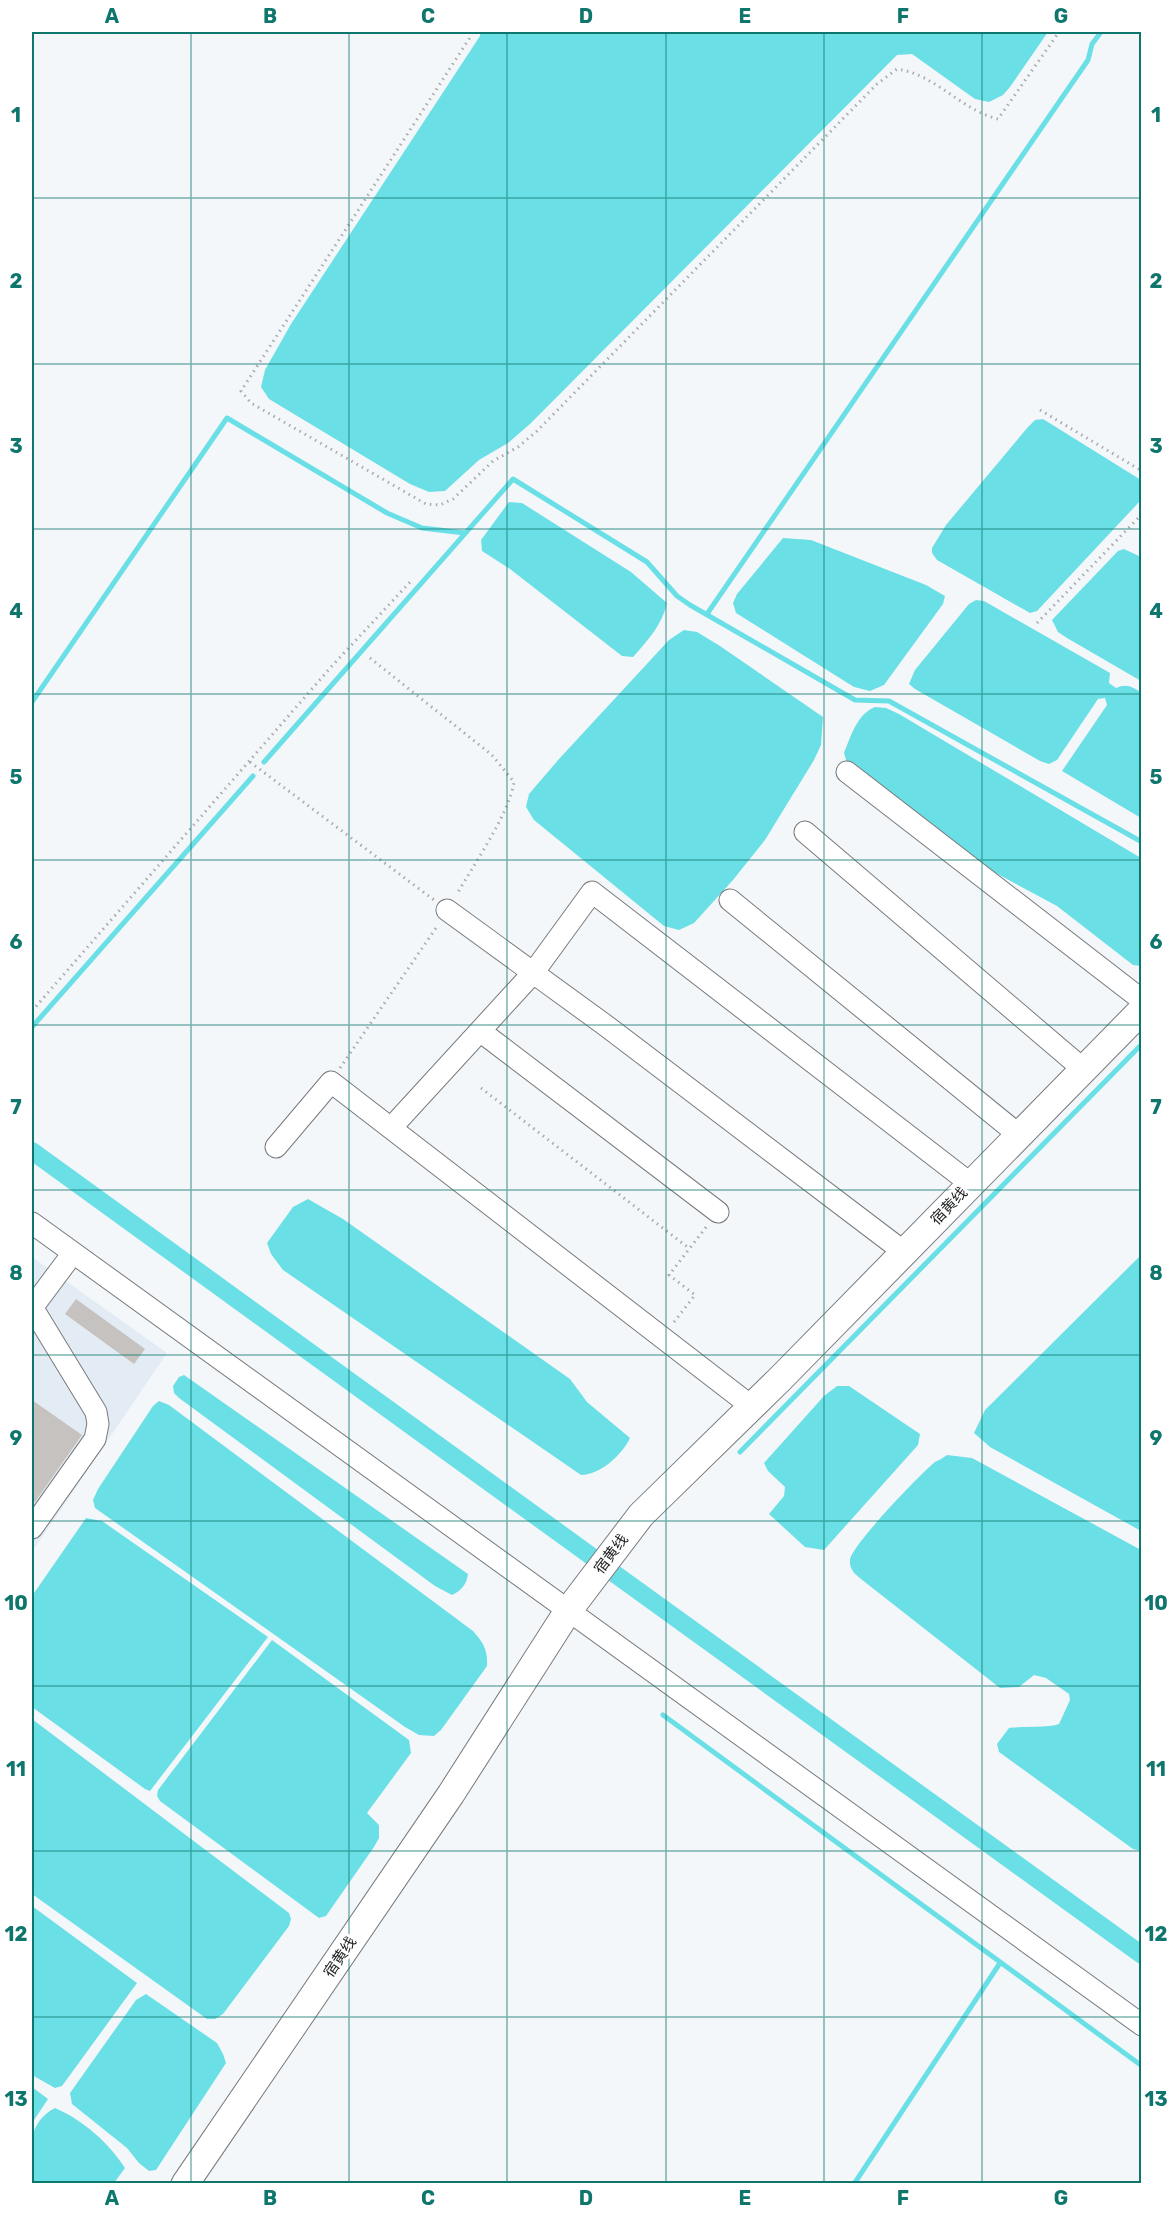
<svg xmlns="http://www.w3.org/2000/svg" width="1173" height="2215" viewBox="0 0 1173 2215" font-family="Rubik,'Noto Sans SC',sans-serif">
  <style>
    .built { fill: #e3ecf4 }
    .water { fill: #6bdfe6 }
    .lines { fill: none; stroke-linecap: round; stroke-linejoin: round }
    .stream { stroke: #6bdfe6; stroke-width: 5 }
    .canal { stroke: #6bdfe6; stroke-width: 18 }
    .building { fill: #c5c2bf }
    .minor-casing { stroke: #787a7d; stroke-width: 23 }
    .major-casing { stroke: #787a7d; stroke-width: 29 }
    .path { stroke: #a9abae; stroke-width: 3; stroke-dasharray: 1.5 4.5; stroke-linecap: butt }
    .minor { stroke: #fff; stroke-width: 21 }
    .major { stroke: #fff; stroke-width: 27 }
    .grid { fill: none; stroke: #0f766e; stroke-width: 1.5; stroke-opacity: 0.55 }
    .labels { text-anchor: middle; stroke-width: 6; stroke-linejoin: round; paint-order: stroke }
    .street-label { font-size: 15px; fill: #1e2021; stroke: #fff }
    .neatline { fill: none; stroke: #0f766e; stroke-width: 2 }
    .grid-label { font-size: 20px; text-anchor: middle; font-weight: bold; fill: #0f766e }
  </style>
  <rect width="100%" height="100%" fill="#f4f7fa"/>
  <path class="built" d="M32 1257 167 1353 32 1552Z"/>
  <path class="water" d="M480 32H1048L1010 87 1003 95 989 102 975 99 912 54 897 55 530 424 508 443 479 460 445 491 429 492 410 484 269 399 261 387 265 370 291 324 480 36Z
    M1043 419 1141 480V500L1037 611 1030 613 937 560 932 553V548L946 525 1028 427 1035 420Z
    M509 502 522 503 631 572 667 603C662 625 648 640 633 657L622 656 510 569 482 551 481 540Z
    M783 538 811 540 926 585 945 596 943 604 884 685 870 691 854 687 736 613 733 603 737 594Z
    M1124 549 1141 557V681L1067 638 1058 632 1052 620 1118 551Z
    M976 600 984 601 1110 673 1109 683 1116 688C1127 683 1132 687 1141 692V818L1062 771 1107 705 1105 698 1098 699 1057 760 1049 764 1040 761 915 689 909 684 915 670 969 604Z
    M684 630 697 632 720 646 823 717 821 745 814 760 765 840 733 880 694 923 679 930 664 926 534 820 526 807 529 794 559 759 669 640Z
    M875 707 886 708 899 714 1141 858V966L1133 965 1057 906 964 856 847 763 844 753C851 736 857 714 875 707Z
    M308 1199 343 1219 570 1379 587 1402 630 1438C622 1455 600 1475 581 1475L283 1270 271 1254 267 1243 293 1207Z
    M1141 1255V1531L990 1447 974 1433 985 1410Z
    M184 1375 468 1574C467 1584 461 1591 452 1595L435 1586 179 1398 174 1393 173 1386 179 1377Z
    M837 1386H849L920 1434 918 1445 824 1550 805 1547 769 1514 784 1496 785 1487 768 1471 764 1463 824 1396Z
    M159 1401 169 1405 473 1631C483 1642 488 1650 487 1666L441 1730 434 1736 419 1735 405 1727 95 1508 93 1500 98 1489 153 1406Z
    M947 1455 972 1458 1141 1550V1851L1133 1849 999 1752 997 1744 1009 1728C1022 1726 1050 1728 1059 1724L1070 1700 1069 1694 1046 1678 1034 1675 1019 1687 1000 1688 861 1579C855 1574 849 1569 850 1560 851 1546 921 1473 935 1462 939 1460 943 1458 947 1455Z
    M86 1518 102 1521 268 1637 150 1791 145 1789 32 1707V1596Z
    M272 1640 409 1740 411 1753 367 1813 379 1825V1838L374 1847 326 1916 319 1918 160 1801 157 1796 158 1790Z
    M32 1719 289 1913 291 1919 289 1926 223 2014 215 2019H207L32 1894Z
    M32 1906 137 1983 62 2086 55 2088 32 2075Z
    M146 1994 217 2043 223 2054 226 2063 156 2170 149 2171 139 2163 127 2148 72 2104 70 2093 136 2000Z
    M32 2087 48 2099 32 2123Z
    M55 2108C83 2120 109 2143 125 2168L114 2183 36 2184 32 2181C31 2152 25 2124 55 2108Z"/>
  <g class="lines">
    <path class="stream" d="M707 614 1088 60 1092 44 1101 32
      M32 702 227 418 387 513 422 528 465 533
      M264 762 513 479 647 562 677 596 690 605 855 700 889 701 1142 842
      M32 1027 253 776
      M740 1452 1142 1044
      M663 1715 1142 2066
      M854 2184 1000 1963"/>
    <path class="canal" d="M32 1151 591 1556
      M615 1574 1142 1955"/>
  </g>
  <path class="building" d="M76 1299 145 1349 134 1364 65 1314Z
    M32 1400 82 1435 35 1502 32 1500Z"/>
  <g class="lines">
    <g class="minor-casing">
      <path id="minor" d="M847 772 1142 1000
        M805 832 1083 1069
        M730 900 1019 1135
        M447 910 605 1025 904 1252
        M480 1031 718 1212
        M391 1128 533 973 592 892 971 1184
        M276 1147 331 1082 751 1406
        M32 1223 1142 2025
        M32 1307 96 1412 98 1424 95 1439 32 1528
        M32 1308 73 1253"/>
    </g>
    <g class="major-casing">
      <path id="major" d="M185 2184 451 1794 568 1611 641 1515 780 1379 1142 1010"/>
    </g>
    <path class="path" d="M470 32 469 39 241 391 251 403 426 504 440 505 453 499 493 461 518 447 537 431 877 84 897 69C935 74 961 110 998 119L1059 32
      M1040 410 1142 471
      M1037 623 1142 514
      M370 658 492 755 514 782C509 814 474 864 457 894
      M250 762 434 900
      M32 1011 331 667 411 581
      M340 1068 438 925
      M481 1088 690 1249
      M674 1322 695 1295 669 1275 707 1226"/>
    <use href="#minor" class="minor"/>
    <use href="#major" class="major"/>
  </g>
  <path class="grid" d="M191 32V2184M349 32V2184M507 32V2184M666 32V2184M824 32V2184M982 32V2184M32 198H1142M32 364H1142M32 529H1142M32 694H1142M32 860H1142M32 1025H1142M32 1190H1142M32 1355H1142M32 1521H1142M32 1686H1142M32 1851H1142M32 2017H1142"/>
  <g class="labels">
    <g class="street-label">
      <text transform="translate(949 1206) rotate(-46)" y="5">宿黄线</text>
      <text transform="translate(611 1554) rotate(-53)" y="5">宿黄线</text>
      <text transform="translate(340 1957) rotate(-56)" y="5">宿黄线</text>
    </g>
  </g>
  <rect width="1173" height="2215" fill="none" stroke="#ffffff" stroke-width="66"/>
  <rect x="33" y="33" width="1107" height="2149" class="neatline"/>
  <g class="grid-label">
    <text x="112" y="23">A</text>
    <text x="270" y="23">B</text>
    <text x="428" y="23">C</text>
    <text x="586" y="23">D</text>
    <text x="745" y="23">E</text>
    <text x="903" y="23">F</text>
    <text x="1061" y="23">G</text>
    <text x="16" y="122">1</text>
    <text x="1156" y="122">1</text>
    <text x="16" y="288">2</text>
    <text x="1156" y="288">2</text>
    <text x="16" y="453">3</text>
    <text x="1156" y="453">3</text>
    <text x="16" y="618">4</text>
    <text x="1156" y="618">4</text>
    <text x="16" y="784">5</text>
    <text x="1156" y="784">5</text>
    <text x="16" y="949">6</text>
    <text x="1156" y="949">6</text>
    <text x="16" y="1114">7</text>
    <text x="1156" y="1114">7</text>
    <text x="16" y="1280">8</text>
    <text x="1156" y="1280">8</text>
    <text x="16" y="1445">9</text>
    <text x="1156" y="1445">9</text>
    <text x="16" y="1610">10</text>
    <text x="1156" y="1610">10</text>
    <text x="16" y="1776">11</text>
    <text x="1156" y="1776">11</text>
    <text x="16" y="1941">12</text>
    <text x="1156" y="1941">12</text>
    <text x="16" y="2106">13</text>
    <text x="1156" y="2106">13</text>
    <text x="112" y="2205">A</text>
    <text x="270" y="2205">B</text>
    <text x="428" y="2205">C</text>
    <text x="586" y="2205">D</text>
    <text x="745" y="2205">E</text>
    <text x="903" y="2205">F</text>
    <text x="1061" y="2205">G</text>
  </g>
</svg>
